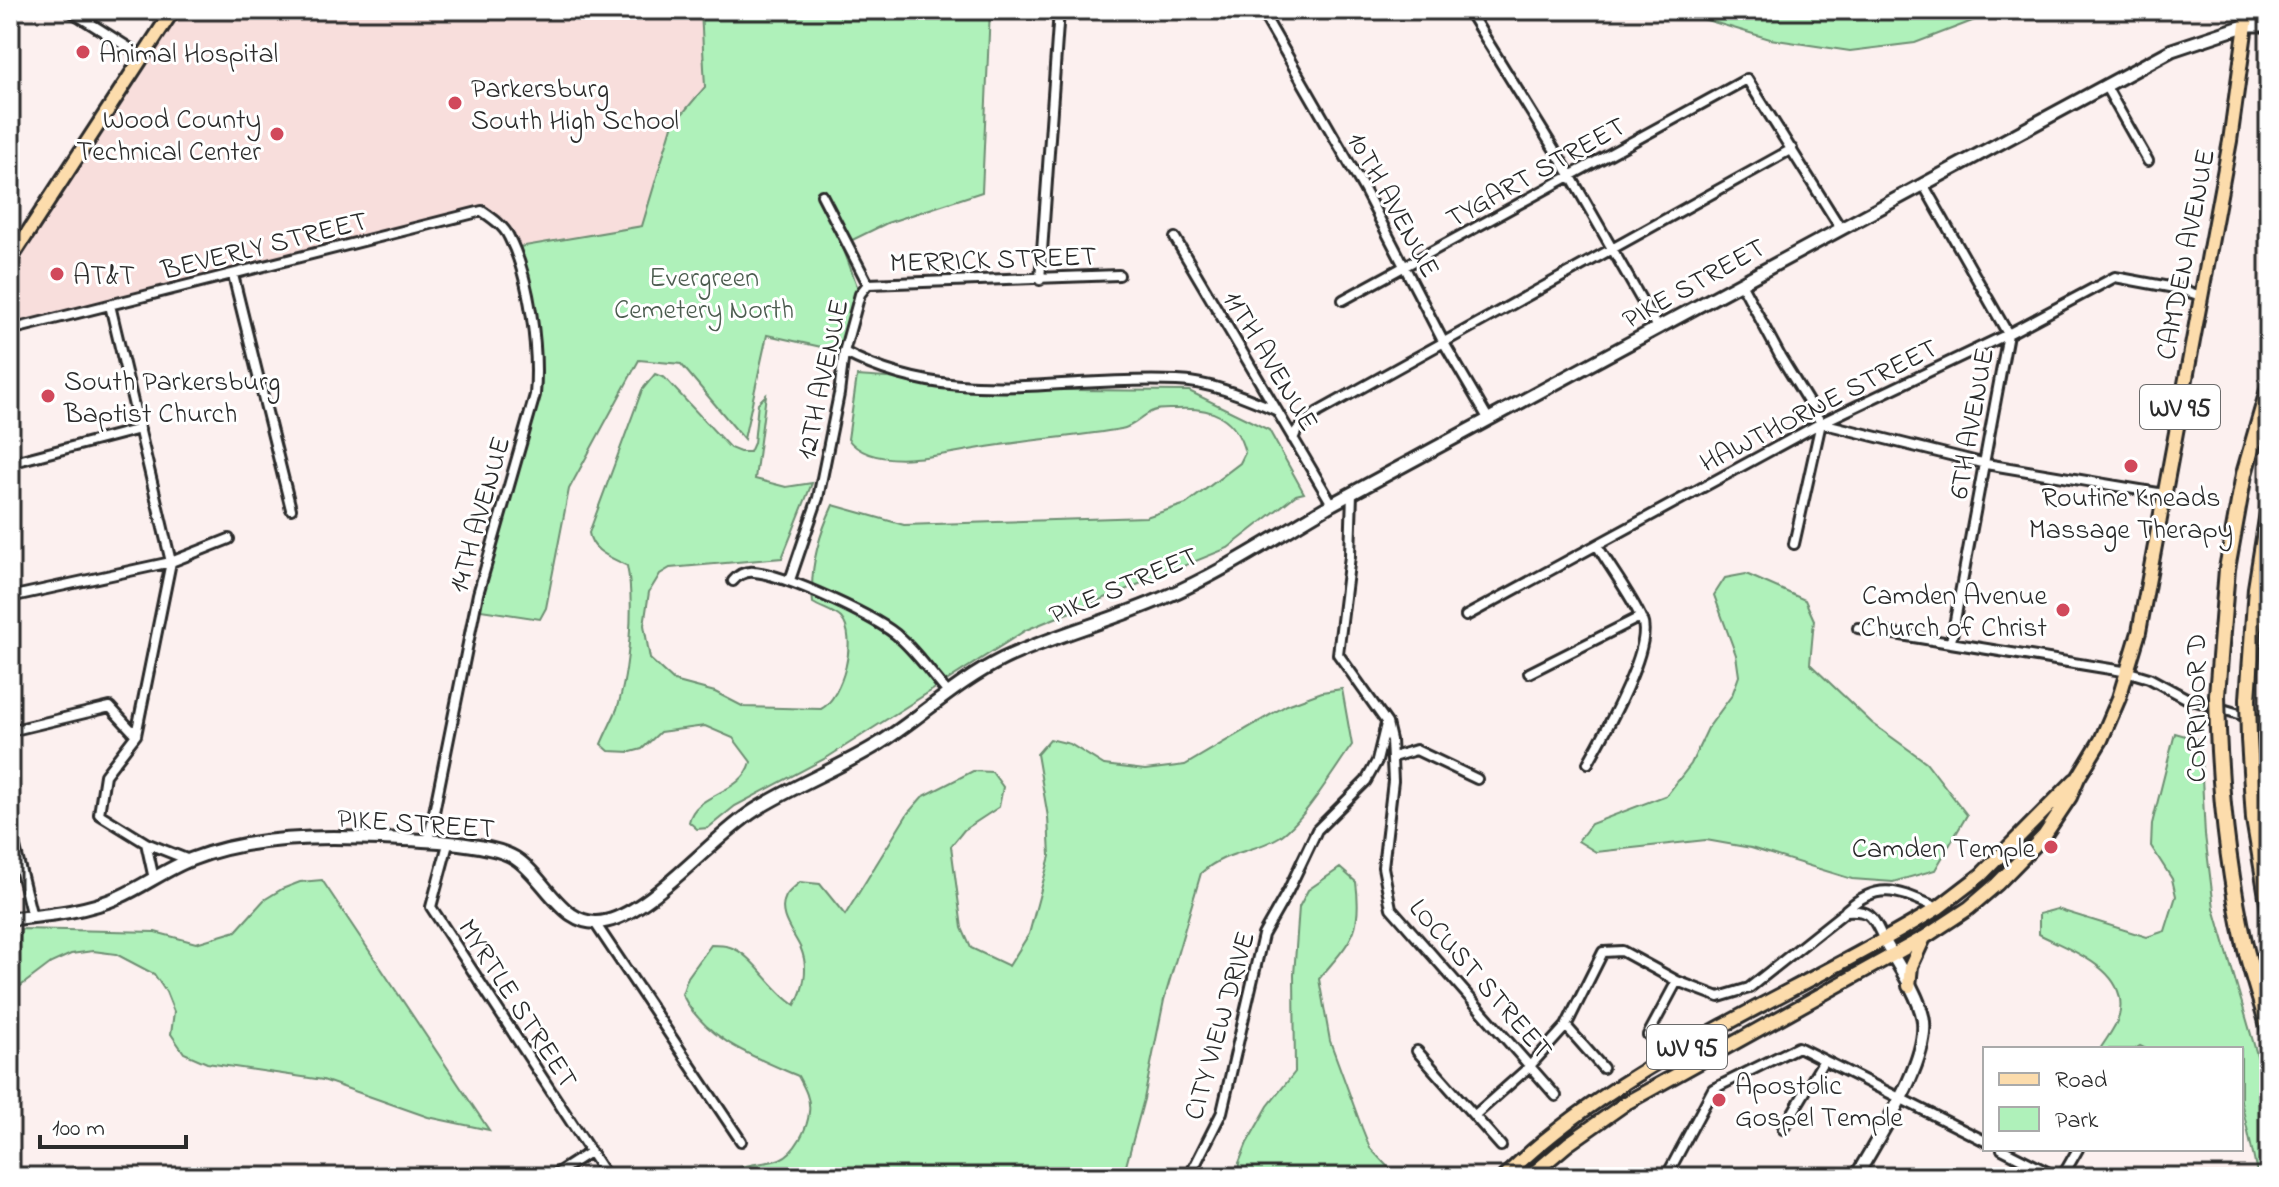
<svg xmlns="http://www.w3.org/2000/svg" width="2279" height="1187" viewBox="0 0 2279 1187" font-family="'Indie Flower',sans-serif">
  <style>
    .built { fill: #f8dedc }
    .green { fill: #aff1ba; stroke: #6d8e72; stroke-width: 2 }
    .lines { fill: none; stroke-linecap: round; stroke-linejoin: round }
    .street-casing { stroke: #2b2b2b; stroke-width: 14 }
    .secondary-casing { stroke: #2b2b2b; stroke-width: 17 }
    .primary-casing { stroke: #2b2b2b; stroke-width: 18 }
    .highway-casing { stroke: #2b2b2b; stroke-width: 20 }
    .street { stroke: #fff; stroke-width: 8 }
    .secondary { stroke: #fff; stroke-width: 11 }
    .primary { stroke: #fcdcac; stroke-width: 12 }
    .highway { stroke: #fcdcac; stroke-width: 14 }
    .highway-bridge-casing { stroke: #2b2b2b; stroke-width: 20; stroke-linecap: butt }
    .highway-bridge { stroke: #fcdcac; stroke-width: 14 }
    .poi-dot { fill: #d1495b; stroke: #fff; stroke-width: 3 }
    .labels { text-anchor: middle; stroke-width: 6; stroke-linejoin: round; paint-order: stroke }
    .shield { fill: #fff; stroke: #6b6b6b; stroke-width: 2 }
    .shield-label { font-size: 26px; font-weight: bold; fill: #2b2b2b }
    .poi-label { font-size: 28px; fill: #2b2b2b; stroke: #fff; text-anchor: start }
    .street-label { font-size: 28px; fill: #2b2b2b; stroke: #fff }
    .park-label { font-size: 28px; fill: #4c5c4f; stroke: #fff }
  </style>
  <rect width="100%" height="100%" fill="#fcf0ef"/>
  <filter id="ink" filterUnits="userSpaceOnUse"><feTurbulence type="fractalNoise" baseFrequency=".0125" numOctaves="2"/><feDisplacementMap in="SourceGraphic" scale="16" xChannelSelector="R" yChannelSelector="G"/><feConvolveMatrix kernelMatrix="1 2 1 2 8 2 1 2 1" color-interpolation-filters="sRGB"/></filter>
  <g filter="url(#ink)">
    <path class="built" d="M173 10H772L822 195 513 248 508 235 482 211 10 330V260Z"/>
    <path class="green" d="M701 10H990L982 192 887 223 842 245 860 294 844 352 767 335 744 439 681 364 639 360 569 489 546 608 540 619 474 609 535 395C540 346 529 295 513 248L642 226 672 126 705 87Z
      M1673 10H2001L1915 43 1850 51 1770 39Z
      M655 374 665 378 730 448 740 452H750L754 443 758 403 766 395 755 479 786 487 812 483 782 558 670 568 660 574 649 592 644 625 650 659 674 681 715 692 744 707 821 709C842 698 859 638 841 618 835 612 821 608 813 603 809 570 819 535 833 505L904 525 1146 517 1186 504 1240 463 1245 453C1236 417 1213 407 1177 409 1170 409 1159 408 1153 411 1141 416 1134 427 1121 429 1081 436 1040 439 1000 445 961 449 876 477 848 439L857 376 1070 390 1189 391 1269 430 1304 493 1296 495 1228 548 1026 630 828 757 735 806 708 828 697 829 689 822C695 792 742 795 751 762L733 738 705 726 660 732 642 749 631 752 609 751 601 744C606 732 612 721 617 709 629 673 635 602 627 566 611 557 592 552 589 533L642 390Z
      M1746 574 1805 600 1814 620 1810 664 1872 723 1926 762 1967 815 1935 870 1893 882 1852 879 1751 848 1706 840 1596 852 1578 841 1591 824 1667 795 1691 764 1708 728 1732 695 1739 676 1736 655 1714 595 1725 578Z
      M1342 689 1352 745C1334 770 1303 822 1279 837 1253 853 1227 850 1201 873L1164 1000 1144 1099 1123 1177H727C740 1161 762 1166 780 1159 795 1153 808 1128 809 1112 811 1099 804 1087 798 1076 754 1057 704 1039 682 994L688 977 711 945C717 945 724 945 730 947 753 954 772 991 795 1005 804 989 809 968 801 949 794 933 776 915 786 896 789 891 796 886 800 882L820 884 845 915 908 813 922 797 973 771 992 772 1003 787 999 807 964 830 951 846 962 928 971 948 1009 966 1029 934 1050 856 1048 817 1037 754 1050 739 1070 744 1104 765 1145 770 1185 765 1287 705 1322 692Z
      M2175 733 2200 740 2205 835 2214 908 2269 1096V1177H2258L2241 1101V1049H2146L2140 1046 2135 1049H2100C2106 1039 2116 1027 2119 1016 2131 970 2069 950 2039 934V914L2057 909 2147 937 2165 931 2176 896 2172 879 2151 846 2152 824Z
      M1340 868 1356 882C1363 934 1350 941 1319 979L1330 1041 1362 1128 1370 1148 1397 1177H1238L1239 1163 1247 1143 1268 1106 1295 1072 1294 975 1299 907 1308 890Z
      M322 880 489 1130 428 1117 323 1080 207 1063 184 1053 171 1034 174 1012 166 992 154 974 116 954 93 951 71 954 51 963 10 994V978L15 976 21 929 155 932 196 943 236 931 264 900 282 889 300 882Z"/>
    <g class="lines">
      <g class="street-casing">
        <path id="street" d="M69 10 142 56
          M1261 10 1364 189 1444 343 1489 420
          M1468 10 1570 175 1658 329
          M2105 85 2148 161
          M1923 184 2008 334 1951 642
          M1175 238 1332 504
          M233 275 291 509
          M1040 280 1059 10
          M1741 283 1780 356 1821 423 1794 544
          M868 284 1119 275
          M1343 300 1747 79 1841 229
          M110 305 171 562 136 735 105 775 99 814 146 843 189 860
          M10 330 482 211C492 218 504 226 509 237 530 278 539 349 535 395L478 594 428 842
          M844 352C954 411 1060 375 1177 381 1211 382 1245 397 1276 410
          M1821 423 1986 464 2164 494
          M1293 439 1297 430 1318 412 1792 149
          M10 463 140 429
          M1352 493 1350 556 1338 654 1387 723 1391 740 1393 781 1383 867 1391 908 1556 1096
          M790 580 818 498 839 394 844 352 860 294 868 284 822 195
          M733 581C739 574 745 571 754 572 783 574 880 618 900 638 918 654 933 676 949 694
          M10 597 171 562 229 539
          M1466 616 1821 423 2008 334 2115 277 2180 289 2201 296
          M1858 628 2129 672 2149 678 2186 698 2269 723
          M1529 673 1640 617
          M10 731 110 707 136 735
          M1393 757 1416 750 1477 779
          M1588 763C1603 736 1654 647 1642 620 1632 596 1610 568 1597 545
          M10 827 32 917
          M146 843 154 879
          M448 844 431 907 607 1177
          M1846 910C1880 879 1900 892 1938 908
          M595 923 741 1141
          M1566 1026 1603 1068
          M1648 1035 1677 981
          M1417 1051 1501 1146
          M1475 1115 1529 1067 1566 1026 1603 952 1622 951 1677 981 1719 997 1749 988 1846 911C1872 909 1873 918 1884 940
          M1783 1129 1824 1060
          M2002 1149 2057 1177
          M341 1177 385 1173 404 1177
          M551 1177 590 1152
          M1189 1177 1222 1112 1263 935 1288 891 1317 830 1366 781 1377 761 1386 724
          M1666 1177 1713 1089 1798 1047 1985 1141
          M2062 1177 2078 1149"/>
      </g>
      <g class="secondary-casing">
        <path id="secondary" d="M10 919C47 915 85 912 119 897 144 886 166 869 192 859 243 839 307 836 361 838 397 839 487 840 515 858 547 878 563 932 607 921 653 910 711 838 755 810 795 785 840 768 880 743 921 717 958 681 1003 659 1054 635 1111 621 1163 598 1222 573 1277 536 1332 504L2172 50 2247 25H2269
          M1856 1177C1877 1138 1931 1060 1923 1018 1917 991 1897 964 1884 940"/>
      </g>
      <g class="primary-casing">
        <path id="primary" d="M10 260 173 10
          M1909 986 1911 966 1923 940
          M1504 1177C1623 1059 1796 996 1938 908L1981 875 2075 780
          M1529 1177 1568 1144 1626 1103 1925 937 1969 908 1997 884 2044 836 2070 797 2078 778 2101 740 2119 698 2139 632 2230 141 2248 10"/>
      </g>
      <g class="highway-casing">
        <path id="highway" d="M2217 695 2227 569 2244 474 2269 387
          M2248 699 2256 588 2269 506
          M2218 730C2221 803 2229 875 2245 946 2252 974 2261 1001 2269 1029
          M2249 739 2254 819 2269 908"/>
      </g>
      <use href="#street" class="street"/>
      <use href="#secondary" class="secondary"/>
      <use href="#primary" class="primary"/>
      <use href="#highway" class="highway"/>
      <g class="highway-bridge-casing">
        <path id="highway-bridge" d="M2217 695 2218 730
          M2248 699 2249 739"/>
      </g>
      <use href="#highway-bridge" class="highway-bridge"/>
    </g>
  </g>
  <g class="poi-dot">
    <circle cx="83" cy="52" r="8"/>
    <circle cx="455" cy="103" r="8"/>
    <circle cx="277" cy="134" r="8"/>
    <circle cx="57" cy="274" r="8"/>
    <circle cx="48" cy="396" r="8"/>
    <circle cx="2131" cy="466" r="8"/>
    <circle cx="2063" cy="610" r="8"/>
    <circle cx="2051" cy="847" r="8"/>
    <circle cx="1719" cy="1100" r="8"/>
  </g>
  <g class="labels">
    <g class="shield">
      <rect x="2140" y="385" width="80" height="44" rx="6"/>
      <rect x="1647" y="1025" width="80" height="44" rx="6"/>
    </g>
    <g class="shield-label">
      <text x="2180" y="416">WV 95</text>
      <text x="1687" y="1056">WV 95</text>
    </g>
    <g class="poi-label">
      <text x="99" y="62">Animal Hospital</text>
      <text x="471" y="97">Parkersburg<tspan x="471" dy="32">South High School</tspan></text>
      <text x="261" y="128" text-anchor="end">Wood County<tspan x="261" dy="32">Technical Center</tspan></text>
      <text x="73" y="284">AT&amp;T</text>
      <text x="64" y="390">South Parkersburg<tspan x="64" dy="32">Baptist Church</tspan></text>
      <text x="2131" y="506" text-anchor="middle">Routine Kneads<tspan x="2131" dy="32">Massage Therapy</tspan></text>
      <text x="2047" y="604" text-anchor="end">Camden Avenue<tspan x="2047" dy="32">Church of Christ</tspan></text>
      <text x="2035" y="857" text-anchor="end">Camden Temple</text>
      <text x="1735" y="1094">Apostolic<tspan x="1735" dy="32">Gospel Temple</tspan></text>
    </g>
    <g class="street-label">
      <text transform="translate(1535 171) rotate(-29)" y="10">TYGART STREET</text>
      <text transform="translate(1395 204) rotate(61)" y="10">10TH AVENUE</text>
      <text transform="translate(264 244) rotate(-14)" y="10">BEVERLY STREET</text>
      <text transform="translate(2184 254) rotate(-79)" y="10">CAMDEN AVENUE</text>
      <text transform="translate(993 258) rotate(-2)" y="10">MERRICK STREET</text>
      <text transform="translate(1693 282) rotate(-29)" y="10">PIKE STREET</text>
      <text transform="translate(1272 360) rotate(59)" y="10">11TH AVENUE</text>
      <text transform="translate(821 379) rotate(-78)" y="10">12TH AVENUE</text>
      <text transform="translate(1818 404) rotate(-27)" y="10">HAWTHORNE STREET</text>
      <text transform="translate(1970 423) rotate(-80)" y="10">6TH AVENUE</text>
      <text transform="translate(478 514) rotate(-74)" y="10">14TH AVENUE</text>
      <text transform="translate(1123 584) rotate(-23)" y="10">PIKE STREET</text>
      <text transform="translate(2195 708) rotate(-90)" y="10">CORRIDOR D</text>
      <text transform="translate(416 822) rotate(4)" y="10">PIKE STREET</text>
      <text transform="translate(1482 978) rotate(49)" y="10">LOCUST STREET</text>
      <text transform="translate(519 1003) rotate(57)" y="10">MYRTLE STREET</text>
      <text transform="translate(1218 1025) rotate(-74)" y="10">CITY VIEW DRIVE</text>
    </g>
    <g class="park-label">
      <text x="704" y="286">Evergreen<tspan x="704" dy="32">Cemetery North</tspan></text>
    </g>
  </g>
  <rect width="2279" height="1187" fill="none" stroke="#fff" stroke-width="40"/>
  <rect x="20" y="20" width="2239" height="1147" fill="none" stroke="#2b2b2b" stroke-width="3" filter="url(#ink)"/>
  <rect x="1983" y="1047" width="260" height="104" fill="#ffffff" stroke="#aaaaaa" stroke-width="2"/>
  <rect x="1999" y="1073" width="40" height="12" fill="#fcdcac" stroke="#aaaaaa" stroke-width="2"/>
  <text x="2055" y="1087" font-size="24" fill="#2b2b2b">Road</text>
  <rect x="1999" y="1107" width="40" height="24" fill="#aff1ba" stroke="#aaaaaa" stroke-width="2"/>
  <text x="2055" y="1127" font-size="24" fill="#2b2b2b">Park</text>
  <path d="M40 1135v12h146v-12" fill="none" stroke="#2b2b2b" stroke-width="4"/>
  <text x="52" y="1135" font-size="24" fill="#2b2b2b" stroke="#ffffff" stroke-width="6" paint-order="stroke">100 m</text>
</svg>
